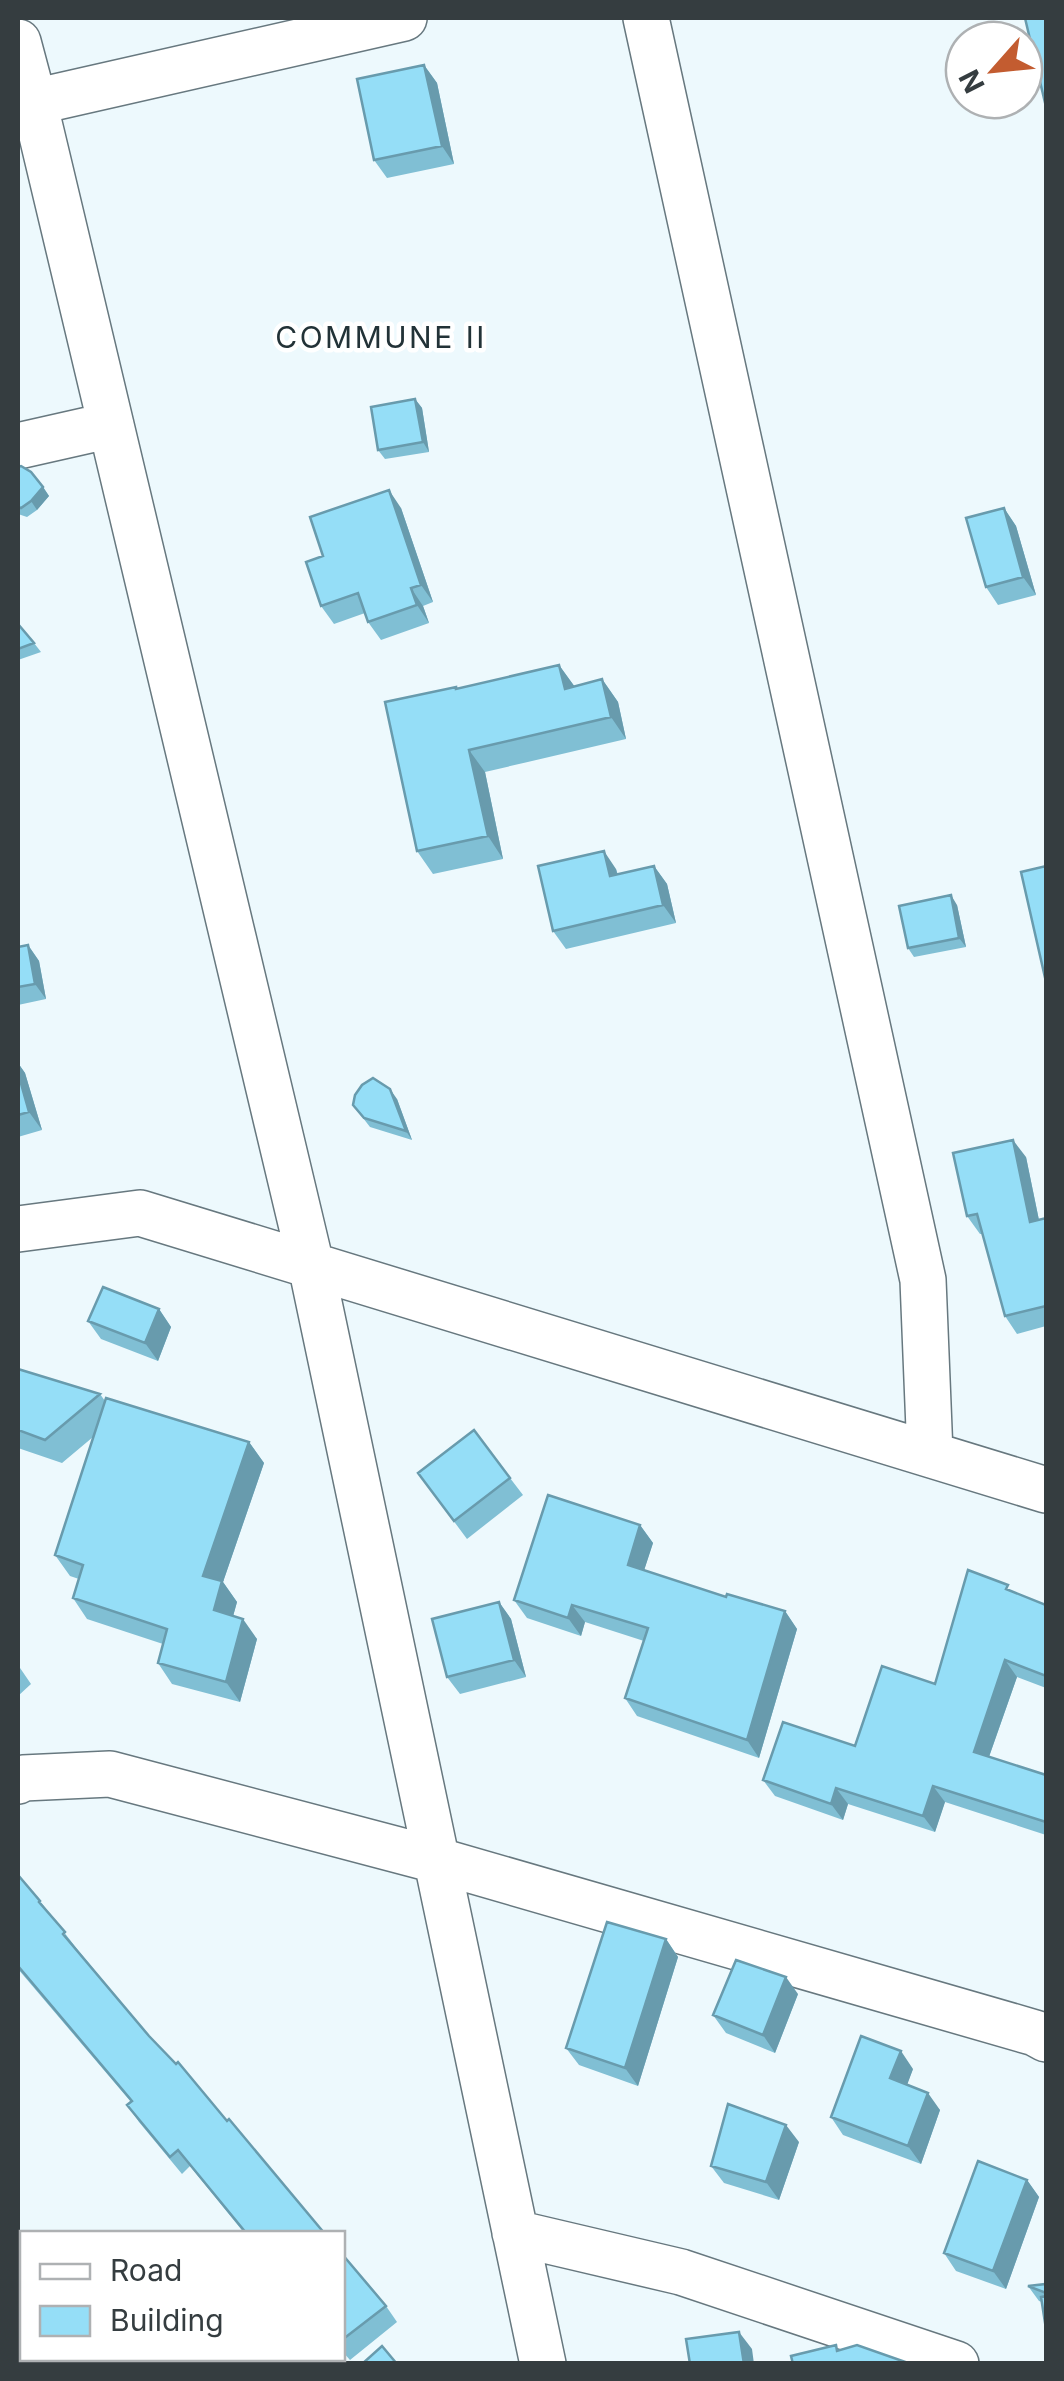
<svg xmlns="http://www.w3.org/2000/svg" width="1064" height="2381" viewBox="0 0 1064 2381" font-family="Inter,sans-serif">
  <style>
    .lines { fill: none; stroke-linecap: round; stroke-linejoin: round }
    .minor-casing { stroke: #67787f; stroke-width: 48 }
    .minor { stroke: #fff; stroke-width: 45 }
    .wall { fill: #80bfd4 }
    .shaded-wall { fill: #689bad }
    .building { fill: #95def7; stroke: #689bad; stroke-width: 2.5 }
    .labels { text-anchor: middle; stroke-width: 9; stroke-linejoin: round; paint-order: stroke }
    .neighbourhood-label { font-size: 30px; letter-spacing: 2.5px; fill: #223237; stroke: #fff }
  </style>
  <rect width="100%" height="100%" fill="#edf9fd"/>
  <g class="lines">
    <g class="minor-casing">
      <path id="minor" d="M646 18 923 1280 930 1454
        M18 42 34 102 311 1265 543 2364
        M34 102 404 18
        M18 446 111 425
        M18 1229 140 1213 1046 1490
        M18 1781 23 1778 110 1774 436 1860 1035 2033 1046 2039
        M515 2233 681 2272 956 2364"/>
    </g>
    <use href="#minor" class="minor"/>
  </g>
  <path class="wall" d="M424 65 437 83 454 164 387 178 374 160Z
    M415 399 422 408 429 452 385 459 378 450Z
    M18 467 43 487 49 496 37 510 27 517 18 514Z
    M401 508 433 602 423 606 429 623 381 640 368 622 365 613 334 624 321 606 323 556Z
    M1004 508 1016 526 1036 595 998 605 986 587Z
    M18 624 34 643 41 652 18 660Z
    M559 665 574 686 602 679 618 702 626 739 485 772 503 859 433 874 417 851 457 689Z
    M654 866 667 884 676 923 566 949 553 931 616 869 618 875Z
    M957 905 966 947 914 957 908 948Z
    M28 945 39 961 46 999 18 1005V947Z
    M18 1063 25 1073 42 1130 18 1137Z
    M397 1099 412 1140 370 1127 353 1105Z
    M1026 1157 1039 1220 1046 1218V1326L1017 1334 1005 1316 983 1234H980L967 1216Z
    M159 1309 171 1327 158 1361 101 1339 88 1321Z
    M18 1369 100 1394 105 1401 249 1442 264 1463 223 1582 237 1602 233 1616 257 1639 240 1702 172 1684 158 1663 163 1644 87 1619 73 1598 79 1579 70 1576 55 1555 93 1437 62 1463 18 1448Z
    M418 1473 510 1478 523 1495 467 1539Z
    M640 1525 653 1543 644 1570 726 1597 785 1611 797 1629 759 1758 637 1716 625 1698 644 1641 585 1622 581 1636 527 1618 514 1600Z
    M1013 1592 1046 1605V1688L1017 1677 989 1757 1046 1775V1835L945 1802 935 1832 848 1804 843 1820 775 1796 763 1780 855 1746 935 1684Z
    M499 1602 511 1619 526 1677 460 1694 447 1677Z
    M18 1665 31 1684 18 1696Z
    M18 1875 40 1901 77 1949 149 2036 227 2121 325 2234H245L190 2166 182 2174 139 2122 127 2105 131 2102 18 1969Z
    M666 1939 678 1957 638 2086 579 2065 566 2048Z
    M798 1994 775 2053 726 2033 713 2015Z
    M913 2069 907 2084 940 2110 921 2164 843 2135 831 2117Z
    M799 2142 779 2200 724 2183 711 2166Z
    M1027 2180 1039 2197 1006 2289 956 2271 944 2253Z
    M342 2254 386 2306 397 2322 350 2360 342 2351Z
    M1046 2284V2329L1042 2302 1039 2301 1028 2286Z"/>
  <path class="shaded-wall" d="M424 65 437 83 454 164 442 146Z
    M415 399 422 408 429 452 423 442Z
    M43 487 49 496 37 510 31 501Z
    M389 490 401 508 433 602 421 585Z
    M1004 508 1016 526 1036 595 1023 577Z
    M411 588 423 606 429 623 417 605Z
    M559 665 575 687 565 689Z
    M602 679 618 702 626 739 611 717Z
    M469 750 485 772 503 859 488 836Z
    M604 851 616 869 622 894 610 876Z
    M654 866 667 884 676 923 663 905Z
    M951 895 957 905 966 947 959 938Z
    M28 945 39 961 46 999 35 984Z
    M18 1063 25 1073 42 1130 29 1112 18 1073Z
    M390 1089 397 1099 412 1140 406 1131Z
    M1013 1140 1026 1157 1043 1240 1030 1222Z
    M159 1309 171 1327 158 1361 145 1343Z
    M249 1442 264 1463 223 1582 237 1602 229 1631 214 1610 203 1576Z
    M640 1525 653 1543 640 1583 628 1565Z
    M499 1602 511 1619 526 1677 514 1660Z
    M572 1605 585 1622 581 1636 568 1618Z
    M785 1611 797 1629 759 1758 747 1740Z
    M243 1619 257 1639 240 1702 226 1682Z
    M1005 1660 1017 1677 985 1768 974 1752Z
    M933 1786 945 1802 935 1832 923 1816Z
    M836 1788 848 1804 843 1820 831 1804Z
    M666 1939 678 1957 638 2086 625 2068Z
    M786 1977 798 1994 775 2053 763 2035Z
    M901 2051 913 2069 903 2096 890 2078Z
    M928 2093 940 2110 921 2164 908 2146Z
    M786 2125 799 2142 779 2200 766 2182Z
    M1027 2180 1039 2197 1006 2289 993 2271Z
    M739 2332 752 2349 754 2364H744Z"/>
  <path class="building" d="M1025 18H1046V107Z
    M424 65 442 146 374 160 357 79Z
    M415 399 423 442 378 450 371 407Z
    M21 466 31 472 43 487 31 501 21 508 18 507V467Z
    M389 490 421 585 411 588 417 605 368 622 358 593 321 606 306 562 323 556 310 517Z
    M1004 508 1023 577 986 587 966 518Z
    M18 624 34 643 18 649Z
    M559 665 565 689 602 679 611 717 469 750 488 836 417 851 385 702 456 687V689Z
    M604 851 610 876 654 866 663 905 553 931 538 866Z
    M1046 866V982L1021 872Z
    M951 895 959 938 908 948 899 906Z
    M28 945 35 984 18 987V947Z
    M18 1073 29 1112 18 1115Z
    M373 1078 390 1089 406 1131 364 1118 353 1105 355 1095 362 1085Z
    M1013 1140 1030 1222 1046 1218V1306L1005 1316 977 1214 967 1216 953 1153Z
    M103 1287 159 1309 145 1343 88 1321Z
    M18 1369 100 1394 45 1440 18 1430Z
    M106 1398 249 1442 203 1576 222 1581 214 1610 243 1619 226 1682 158 1663 167 1629 73 1598 83 1565 55 1555Z
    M474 1430 510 1478 454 1521 418 1473Z
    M548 1495 640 1525 628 1565 726 1597 727 1594 785 1611 747 1740 625 1698 648 1628 572 1605 568 1618 514 1600Z
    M968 1570 1008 1585 1006 1589 1046 1605V1676L1005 1660 974 1752 1046 1775V1822L933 1786 923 1816 836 1788 831 1804 763 1780 783 1722 855 1746 882 1666 935 1684Z
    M499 1602 514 1660 447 1677 432 1619Z
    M18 1875 40 1901 39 1902 65 1932 63 1934 149 2036 176 2064 178 2062 227 2121 229 2119 325 2234H247L178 2150 170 2157 127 2105 132 2101 18 1966Z
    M607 1922 666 1939 625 2068 566 2048Z
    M736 1960 786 1977 763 2035 713 2015Z
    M861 2036 901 2051 890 2078 928 2093 908 2146 831 2117Z
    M728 2104 786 2125 766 2182 711 2166Z
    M978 2161 1027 2180 993 2271 944 2253Z
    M342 2254 386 2306 342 2340Z
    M1046 2284V2293L1028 2286Z
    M1046 2296V2329L1041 2297Z
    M739 2332 744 2364H690L686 2339Z
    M836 2345 837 2351 857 2345 911 2364H793L791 2356Z
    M382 2346 397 2364H362Z"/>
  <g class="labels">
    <g class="neighbourhood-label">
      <text x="381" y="348">COMMUNE II</text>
    </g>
  </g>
  <rect width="1064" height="2381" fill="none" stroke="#353d40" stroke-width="40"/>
  <rect x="20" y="2231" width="325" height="130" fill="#ffffff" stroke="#aeb1b3" stroke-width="2.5"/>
  <rect x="40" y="2264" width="50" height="15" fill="#ffffff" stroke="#aeb1b3" stroke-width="2.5"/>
  <text x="110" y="2281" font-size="30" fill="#353d40">Road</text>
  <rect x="40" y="2306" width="50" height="30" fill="#95def7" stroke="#aeb1b3" stroke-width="2.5"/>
  <text x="110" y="2331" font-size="30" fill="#353d40">Building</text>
  <g transform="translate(994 70) rotate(243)"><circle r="48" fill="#ffffff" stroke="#aeb1b3" stroke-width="2.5"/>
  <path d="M0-8L18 38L0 25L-18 38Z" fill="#c35c30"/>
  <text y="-15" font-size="28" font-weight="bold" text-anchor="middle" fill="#353d40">N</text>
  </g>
</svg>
